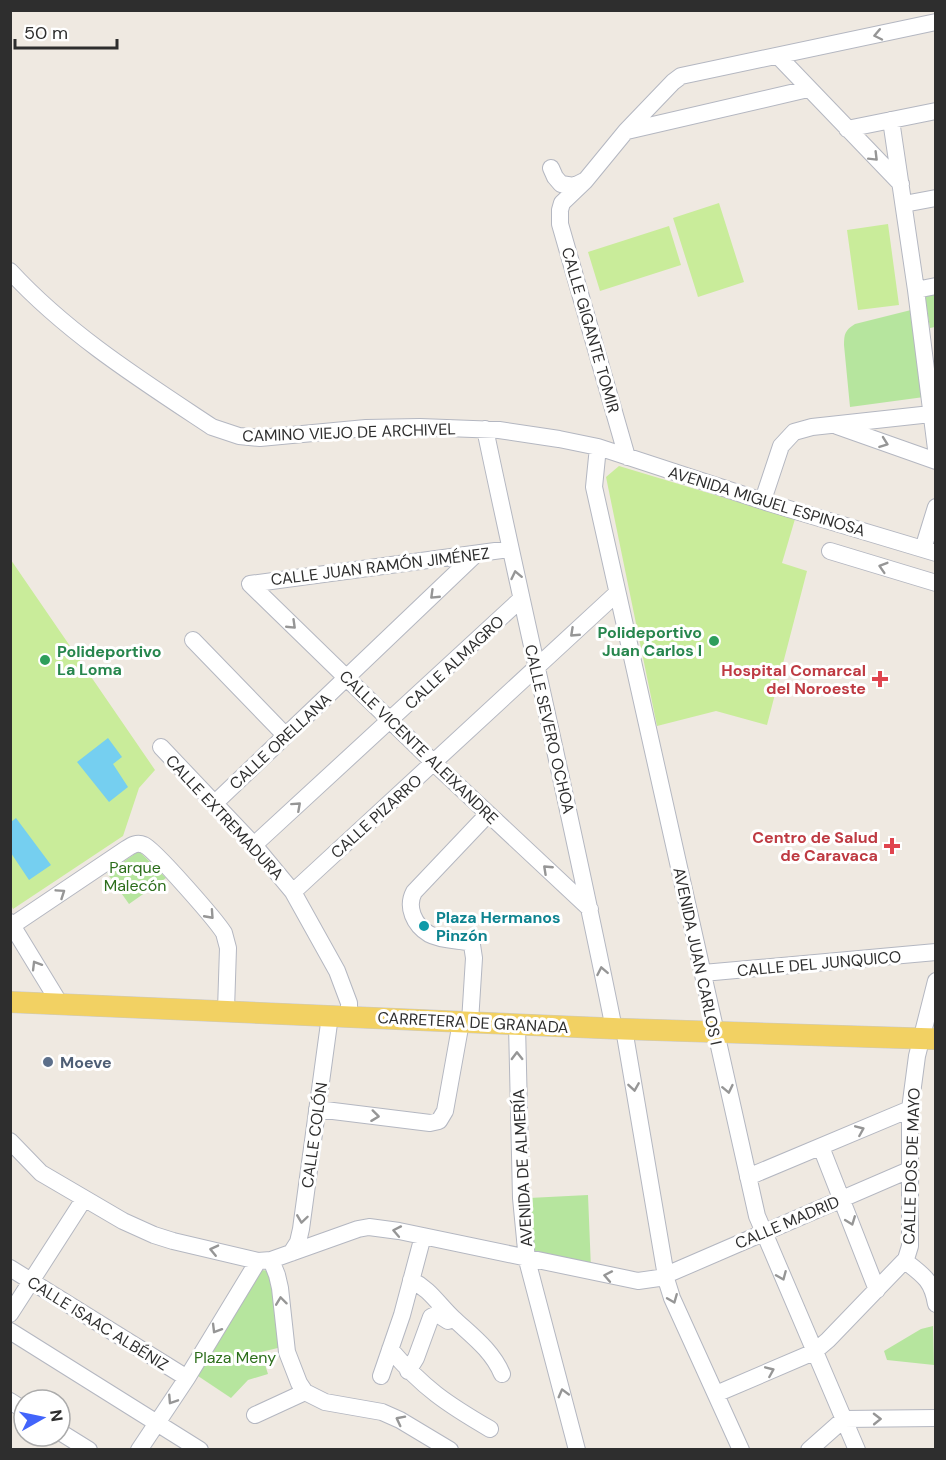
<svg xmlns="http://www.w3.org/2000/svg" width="946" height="1460" viewBox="0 0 946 1460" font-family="'DM Sans',sans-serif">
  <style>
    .green { fill: #b6e59e }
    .pitch { fill: #c9ec9a }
    .water { fill: #75cff0 }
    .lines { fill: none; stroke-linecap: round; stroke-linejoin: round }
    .minor-casing { stroke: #b4b7c1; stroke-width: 18 }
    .major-casing { stroke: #c9c9c9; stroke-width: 22 }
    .minor { stroke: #fff; stroke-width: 16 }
    .major { stroke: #f2d163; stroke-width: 21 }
    .oneway { stroke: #969696 }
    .leisure-dot { fill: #2e9e5b; stroke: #fff; stroke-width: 2 }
    .health-dot { fill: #e0444e; stroke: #fff; stroke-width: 2 }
    .culture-dot { fill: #0f9aa8; stroke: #fff; stroke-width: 2 }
    .service-dot { fill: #5c6f8a; stroke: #fff; stroke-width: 2 }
    .labels { text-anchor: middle; stroke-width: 6; stroke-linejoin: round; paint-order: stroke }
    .street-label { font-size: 16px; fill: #2e2e2e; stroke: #fff }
    .leisure-label { font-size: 16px; font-weight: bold; fill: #27864d; stroke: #fff; text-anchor: end }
    .health-label { font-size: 16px; font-weight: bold; fill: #be3a42; stroke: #fff; text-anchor: end }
    .park-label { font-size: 16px; fill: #2c6e1b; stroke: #fff }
    .culture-label { font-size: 16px; font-weight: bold; fill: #0d838f; stroke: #fff; text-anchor: start }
    .service-label { font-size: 16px; font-weight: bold; fill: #4e5e75; stroke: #fff; text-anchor: start }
  </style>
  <rect width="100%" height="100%" fill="#efe9e1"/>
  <path class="green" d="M935 293V327L930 328 925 298 927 295Z
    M911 310 924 397 850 407 844 345C844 334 845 330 855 324Z
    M139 851 166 878 129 904 107 873Z
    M588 1195 591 1269 535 1256 529 1198Z
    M262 1270 269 1271 282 1347 261 1352 268 1374 248 1380 231 1398 195 1374Z
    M933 1326 934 1365 887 1360 884 1351 921 1329Z"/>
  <path class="pitch" d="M719 203 744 282 698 297 673 218Z
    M888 224 899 305 858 310 847 230Z
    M669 226 681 265 600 291 588 252Z
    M619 466 795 519 782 563 807 571 767 725 716 711 657 726 606 477Z
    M11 560 155 770 139 788 123 836 13 909 11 905Z"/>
  <path class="water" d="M108 738 122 757 113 764 128 787 109 802 77 762Z
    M16 818 51 865 29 880 11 853V822Z"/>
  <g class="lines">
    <g class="minor-casing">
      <path id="minor" d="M778 56 901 184
        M891 120 916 290 936 449
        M847 129 936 111
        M627 131 808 89
        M551 168 555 177 561 184 574 186 584 181
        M904 204 936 198
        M10 271C68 334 141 380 212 427L239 436 260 438 366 428 420 427 499 430 559 439 598 447 769 503 936 553
        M916 290 936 286
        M837 426 936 461
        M485 429C527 629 574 828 614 1029
        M598 447 594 487 757 1216 857 1450
        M627 457 560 224V210L562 203 585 181 626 131 673 82 681 76 936 22
        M763 500 781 446 794 432 812 427 931 414
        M923 549 936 507
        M830 551 936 583
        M250 584 434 763 590 909
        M250 584 510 549
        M193 640 285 735
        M161 747 254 845 293 892 337 971 349 1003V1016
        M215 803 476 554
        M254 845 521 599
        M293 892 617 593
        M10 922 60 1004
        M10 927 126 849C132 845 137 842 144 845 154 849 216 920 224 933L228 948 226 1010
        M703 973 936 952
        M470 1022 474 958 472 945 468 942C455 940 440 940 429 934 414 925 406 907 414 892L488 814
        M517 1025 521 1198 527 1260 577 1450
        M624 1029 667 1282 672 1298 741 1450
        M317 1109 430 1123 439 1121 445 1111 461 1022
        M10 1141 41 1173 123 1221 154 1235 173 1241 258 1261 271 1260 358 1229 369 1227 399 1231 638 1281 659 1278 909 1170
        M821 1147 877 1290
        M748 1177 910 1109
        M291 1253 298 1242 301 1229 330 1016
        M271 1260 277 1275 280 1288 287 1352 299 1383 305 1392 325 1402 382 1412 400 1420 450 1450
        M905 1261C923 1275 932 1280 936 1304
        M10 1268 187 1378
        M411 1280C430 1289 438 1304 453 1318 471 1335 492 1350 502 1374
        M10 1314 84 1199
        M10 1331 200 1450
        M390 1349C423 1388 447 1404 490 1429
        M408 1371 416 1358 431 1317 437 1314 448 1321 451 1317
        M381 1376 402 1315 423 1236
        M716 1394 814 1352 828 1340 906 1259 910 1246V1109L917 1056 936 981
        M10 1401 24 1410
        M255 1415 305 1392
        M60 1432 89 1450
        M139 1450 187 1378 258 1261
        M809 1450 844 1419 936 1418"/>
    </g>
    <g class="major-casing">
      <path id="major" d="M10 1002 624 1029 936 1039"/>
    </g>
    <use href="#minor" class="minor"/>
    <use href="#major" class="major"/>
  </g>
  <defs><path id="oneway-chevron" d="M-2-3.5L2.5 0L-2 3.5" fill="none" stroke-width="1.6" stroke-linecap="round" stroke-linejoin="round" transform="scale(1.5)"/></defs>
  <g class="oneway">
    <use href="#oneway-chevron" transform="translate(878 35) rotate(168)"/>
    <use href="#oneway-chevron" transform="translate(874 157) rotate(45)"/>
    <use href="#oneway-chevron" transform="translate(884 443) rotate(20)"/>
    <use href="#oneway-chevron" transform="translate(883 567) rotate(-163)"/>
    <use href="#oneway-chevron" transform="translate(516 575) rotate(-102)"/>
    <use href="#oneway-chevron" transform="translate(434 595) rotate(136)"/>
    <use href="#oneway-chevron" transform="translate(292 625) rotate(44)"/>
    <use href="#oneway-chevron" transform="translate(574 633) rotate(137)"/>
    <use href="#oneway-chevron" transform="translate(297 806) rotate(-42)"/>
    <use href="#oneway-chevron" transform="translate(547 869) rotate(-137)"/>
    <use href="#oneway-chevron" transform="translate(61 893) rotate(-34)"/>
    <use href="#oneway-chevron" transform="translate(210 915) rotate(48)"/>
    <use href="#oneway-chevron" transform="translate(36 965) rotate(-121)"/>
    <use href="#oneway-chevron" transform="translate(602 971) rotate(-101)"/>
    <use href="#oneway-chevron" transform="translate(517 1056) rotate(-91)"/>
    <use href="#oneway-chevron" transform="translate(634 1087) rotate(81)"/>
    <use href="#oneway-chevron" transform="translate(728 1089) rotate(78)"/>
    <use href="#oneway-chevron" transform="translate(375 1116) rotate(7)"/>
    <use href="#oneway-chevron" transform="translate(860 1130) rotate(-23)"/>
    <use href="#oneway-chevron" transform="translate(302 1219) rotate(98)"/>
    <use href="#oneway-chevron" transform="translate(851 1221) rotate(69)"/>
    <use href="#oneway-chevron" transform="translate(397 1231) rotate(-169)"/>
    <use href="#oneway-chevron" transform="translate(214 1250) rotate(-167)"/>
    <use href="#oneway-chevron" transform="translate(608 1276) rotate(-169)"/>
    <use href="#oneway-chevron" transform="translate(782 1276) rotate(67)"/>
    <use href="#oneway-chevron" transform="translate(673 1299) rotate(68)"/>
    <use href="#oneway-chevron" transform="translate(281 1301) rotate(-97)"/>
    <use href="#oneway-chevron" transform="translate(216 1329) rotate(121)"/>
    <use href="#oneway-chevron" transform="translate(770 1371) rotate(-23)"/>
    <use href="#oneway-chevron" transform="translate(563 1393) rotate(-105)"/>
    <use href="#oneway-chevron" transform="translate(172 1400) rotate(123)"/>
    <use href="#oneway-chevron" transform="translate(877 1419) rotate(-1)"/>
    <use href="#oneway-chevron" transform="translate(400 1420) rotate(-153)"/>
  </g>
  <g class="leisure-dot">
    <circle cx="714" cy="641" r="6"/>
    <circle cx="45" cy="660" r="6"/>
  </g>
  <g class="health-dot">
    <path d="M877 670h6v6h6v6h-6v6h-6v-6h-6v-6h6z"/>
    <path d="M889 837h6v6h6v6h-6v6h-6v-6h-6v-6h6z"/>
  </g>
  <circle class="culture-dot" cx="424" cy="926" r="6"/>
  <circle class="service-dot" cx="48" cy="1062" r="6"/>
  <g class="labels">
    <g class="street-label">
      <text transform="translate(591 330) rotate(74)" y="6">CALLE GIGANTE TOMIR</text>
      <text transform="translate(349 432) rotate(-2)" y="6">CAMINO VIEJO DE ARCHIVEL</text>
      <text transform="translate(767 501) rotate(17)" y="6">AVENIDA MIGUEL ESPINOSA</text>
      <text transform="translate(380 566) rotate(-7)" y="6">CALLE JUAN RAMÓN JIMÉNEZ</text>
      <text transform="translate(454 662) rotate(-43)" y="6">CALLE ALMAGRO</text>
      <text transform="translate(550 729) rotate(77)" y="6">CALLE SEVERO OCHOA</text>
      <text transform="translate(280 741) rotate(-43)" y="6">CALLE ORELLANA</text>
      <text transform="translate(419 747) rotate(44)" y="6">CALLE VICENTE ALEIXANDRE</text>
      <text transform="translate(376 816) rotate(-42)" y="6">CALLE PIZARRO</text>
      <text transform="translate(225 817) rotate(47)" y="6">CALLE EXTREMADURA</text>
      <text transform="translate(698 956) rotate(78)" y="6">AVENIDA JUAN CARLOS I</text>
      <text transform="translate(819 963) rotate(-5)" y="6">CALLE DEL JUNQUICO</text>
      <text transform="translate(473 1022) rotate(3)" y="6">CARRETERA DE GRANADA</text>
      <text transform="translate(314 1135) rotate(-82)" y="6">CALLE COLÓN</text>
      <text transform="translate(911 1166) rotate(-88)" y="6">CALLE DOS DE MAYO</text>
      <text transform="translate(522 1168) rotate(-93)" y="6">AVENIDA DE ALMERÍA</text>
      <text transform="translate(787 1222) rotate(-23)" y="6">CALLE MADRID</text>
      <text transform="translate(98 1323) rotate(32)" y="6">CALLE ISAAC ALBÉNIZ</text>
    </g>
    <g class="leisure-label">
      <text x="702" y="638">Polideportivo<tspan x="702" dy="18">Juan Carlos I</tspan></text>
      <text x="57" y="657" text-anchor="start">Polideportivo<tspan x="57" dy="18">La Loma</tspan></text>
    </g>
    <g class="health-label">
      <text x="866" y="676">Hospital Comarcal<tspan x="866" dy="18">del Noroeste</tspan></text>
      <text x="878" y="843">Centro de Salud<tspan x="878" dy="18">de Caravaca</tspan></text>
    </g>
    <g class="park-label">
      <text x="135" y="873">Parque<tspan x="135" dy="18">Malecón</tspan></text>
      <text x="235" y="1363">Plaza Meny</text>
    </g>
    <g class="culture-label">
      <text x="436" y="923">Plaza Hermanos<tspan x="436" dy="18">Pinzón</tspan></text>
    </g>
    <g class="service-label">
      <text x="60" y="1068">Moeve</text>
    </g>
  </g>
  <rect width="946" height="1460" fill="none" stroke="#2e2e2e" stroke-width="24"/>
  <g transform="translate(42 1418) rotate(81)"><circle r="28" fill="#ffffff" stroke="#ababab" stroke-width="1.5"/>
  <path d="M0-4.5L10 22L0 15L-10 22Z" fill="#4264fb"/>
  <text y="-9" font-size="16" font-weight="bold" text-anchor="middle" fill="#2e2e2e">N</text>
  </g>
  <path d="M15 39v9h102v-9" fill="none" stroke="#2e2e2e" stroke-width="3"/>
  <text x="24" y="39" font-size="18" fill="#2e2e2e" stroke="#ffffff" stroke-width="4.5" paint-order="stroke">50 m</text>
</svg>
